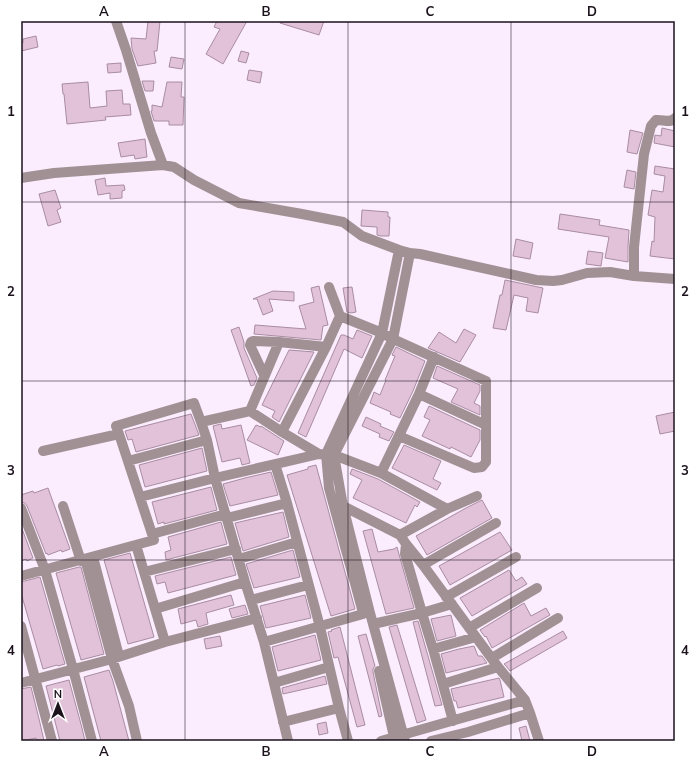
<svg xmlns="http://www.w3.org/2000/svg" width="696" height="762" viewBox="0 0 696 762" font-family="Mulish,sans-serif">
  <style>
    .building { fill: #e1c2d9; stroke: #a98ca2 }
    .lines { fill: none; stroke-linecap: round; stroke-linejoin: round }
    .minor { stroke: #a19094; stroke-width: 10 }
    .grid { fill: none; stroke: #1b121c; stroke-width: 1; stroke-opacity: 0.55 }
    .neatline { fill: none; stroke: #1b121c; stroke-width: 1.5 }
    .grid-label { font-size: 13px; text-anchor: middle; font-weight: bold; fill: #1b121c }
  </style>
  <rect width="100%" height="100%" fill="#fbecfe"/>
  <path class="building" d="M148 21H160L157 51H154L156 63 138 66 132 49 131 38 146 39Z
    M217 21H247L223 64 206 54 220 29 214 27Z
    M280 21H324L319 35 280 23Z
    M36 36 38 47 21 51V43H23V39Z
    M241 51 249 53 246 63 238 61Z
    M171 57 184 59 182 69 169 67Z
    M121 63V72L108 73 107 64Z
    M249 70 262 72 260 83 247 80Z
    M142 81H154L153 91H145Z
    M88 82 90 108 107 106 106 91 122 90 123 104H130L131 115 105 117 106 120 67 124 64 94H63L62 84Z
    M167 82H182L181 97H184L183 125H169V121H154L151 111H152V105L162 107Z
    M662 128 675 131V147L654 143 655 135 661 136Z
    M630 130 643 133 637 154 627 152Z
    M145 139 147 157 135 159 134 155 121 157 118 143Z
    M655 166 675 169V259L650 256 652 241 654 242 655 217 648 215 652 190 663 192 665 176 654 174Z
    M627 170 636 172 634 189 624 187Z
    M105 178 106 186 124 185 125 190 122 191V198L110 199V193L98 195 95 180Z
    M55 190 61 208 57 210 61 222 48 226 39 194Z
    M362 210 388 212V217H390L389 236H381L377 235V227L361 226Z
    M560 214 600 220 599 225 629 230 628 247V262L605 258 609 237 558 229Z
    M516 239 533 243 530 259 513 256Z
    M588 251 603 253 601 266 586 264Z
    M505 280 543 288 538 313 526 311 528 298 514 295 506 330 493 328 500 295H502Z
    M319 286 328 325 323 326 321 340 254 334 255 325 306 329 299 306 314 302 311 288Z
    M352 287 356 312 351 313 347 312 343 288Z
    M273 291 294 292V301L269 299 273 311 263 315 257 299H253Z
    M239 327 244 342V348L257 378 254 385 251 386 231 330Z
    M464 329 476 335 460 362 428 348 439 332 456 343Z
    M357 330 372 336 362 358 344 349 306 437 298 433 341 335H344L353 339Z
    M396 347 425 361 413 391 400 418 390 414 391 412 370 403 374 392 380 395 386 380H385L395 356 392 355Z
    M289 350 314 352 279 422 272 417 275 411 262 405Z
    M437 366 480 385V391L474 403 480 406V415L451 402 458 389 433 378Z
    M429 406 480 430V440L471 457 451 447 450 449 422 436 430 420 424 417Z
    M675 412V431L660 434 656 416Z
    M191 414 199 435 136 452 132 439 128 440 125 431Z
    M366 417 381 424 380 426 394 432 389 441 379 437 380 434 362 426Z
    M221 424 222 429 241 425 250 463 242 465 240 458 222 462 213 426Z
    M256 425 261 427V426L284 441 278 455 247 440Z
    M404 445 441 461 433 479 441 483 437 490 392 468Z
    M202 448 207 471 145 487 139 465Z
    M316 465 355 609 331 616 287 475 308 469V467Z
    M352 469 378 479 420 502 417 507 415 505 406 523 353 498 362 480 350 474Z
    M271 472 278 495 230 506 223 484 245 478Z
    M211 487 217 510 164 524V522L158 524 152 502Z
    M48 488 70 549 62 552 61 550 48 555 47 553 46 554 27 506 25 503 21 502V495L33 491 34 493Z
    M482 500 492 518 427 555 416 536 466 508Z
    M283 512 289 537 243 551 235 523Z
    M221 522 227 544 166 560 165 552 171 550 168 537Z
    M21 526 33 558 27 561 26 559 21 561Z
    M372 529 378 552 394 549 397 547 414 608 386 614 363 531Z
    M500 532 512 550 450 585 439 566Z
    M293 550 300 577 254 588 246 564Z
    M130 553 154 637 128 644 104 560Z
    M231 557 236 575 168 593 165 582 157 584 155 576Z
    M79 567H81L104 654 81 660 56 573Z
    M509 570 516 581 522 577 527 584 472 616 460 598Z
    M40 577 65 664 58 666 57 665 43 669 21 593V582Z
    M231 595 234 605 206 613 208 624 198 627 196 620 181 624 178 609Z
    M305 595 311 618 266 628 260 606Z
    M524 603 531 616 546 608 550 615 492 648 486 636 485 637 480 630Z
    M245 605 248 614 232 618 229 609Z
    M451 615 456 636 437 641 431 619Z
    M418 621 442 705 435 706 413 622Z
    M397 625 426 720 417 723 389 627Z
    M340 627 365 725 357 727 338 657 334 658 328 632 332 631 331 630Z
    M563 631 567 638 510 671 506 666 504 664Z
    M366 634 375 666 373 669V672L382 716 379 717 358 636Z
    M315 635 321 660 278 671 272 647Z
    M220 636 222 646 206 649 204 639Z
    M474 646 478 656H482L487 663 446 673 441 654 459 649Z
    M109 670 113 681 129 741H101L84 677Z
    M325 676 327 684 283 694 282 688Z
    M499 678 500 680 504 697 458 708 456 701H454L451 689Z
    M69 680 82 728 85 741H60L46 686Z
    M31 687 40 723 44 741H37L36 738 21 741V689Z
    M326 722 328 733 319 735 317 724Z
    M526 726 530 741H522L519 728Z"/>
  <g class="lines">
    <path class="minor" d="M116 21 126 50 151 133 163 165
      M21 178 54 173 163 165 174 167 194 180 239 203 302 214 343 222 362 236 399 250 410 253 420 254 536 280 553 281 562 280 587 273 610 272 634 276 675 279
      M410 253 393 339 334 455 381 473 447 509
      M634 276V247L644 154 651 126 656 120C663 119 670 124 675 118
      M340 316 382 333 393 339 486 381V462L482 467 474 468 399 436
      M264 375 250 345 251 342 253 341 279 342 326 347
      M419 394 486 425
      M250 411 279 342
      M201 422 207 440 215 478 245 582 264 642 288 741
      M282 432 326 347 340 316 329 287
      M43 451 119 434 116 426 194 403 201 422 250 411 282 432 319 454 334 455 343 506 370 613 405 741
      M128 461 207 440
      M275 464 287 503 320 627 339 708 348 741
      M381 473 419 394 434 357
      M140 497 215 478 319 454
      M63 506 81 561
      M343 506 400 535 406 544 423 565 498 667 525 700 530 713
      M21 508 45 570 73 669 92 741
      M227 518 287 503
      M152 534 226 514
      M400 535 447 509 477 496
      M406 544 405 554 422 613 433 649 453 721
      M136 545 165 642
      M93 557 119 656
      M85 559 112 659 129 706 137 741
      M239 559 297 542
      M423 565 496 523
      M144 572 236 549
      M21 576 154 540 119 434
      M446 597 516 557
      M251 600 308 585
      M155 609 245 582
      M362 609 329 488 326 454 382 333 399 250
      M373 624 422 613 452 604
      M21 626 52 741
      M469 628 537 588
      M264 642 363 614
      M433 649 476 637
      M492 658 558 618
      M379 671 394 737
      M21 683 112 659 165 642 257 618
      M274 683 329 667
      M443 684 498 667
      M283 722 339 708
      M381 741 525 700
      M431 741 468 732 530 713 539 741"/>
  </g>
  <path class="grid" d="M185 21V741M348 21V741M511 21V741M21 202H675M21 381H675M21 560H675"/>
  <rect width="696" height="762" fill="none" stroke="#ffffff" stroke-width="44"/>
  <g transform="translate(58 704)" stroke="#ffffff" stroke-width="3" paint-order="stroke">
  <path d="M0-3L7 15L0 10L-7 15Z" fill="#1b121c"/>
  <text y="-6" font-size="11" font-weight="bold" text-anchor="middle" fill="#1b121c">N</text>
  </g>
  <rect x="22" y="22" width="652" height="718" class="neatline"/>
  <g class="grid-label">
    <text x="104" y="16">A</text>
    <text x="266" y="16">B</text>
    <text x="430" y="16">C</text>
    <text x="592" y="16">D</text>
    <text x="11" y="116">1</text>
    <text x="685" y="116">1</text>
    <text x="11" y="296">2</text>
    <text x="685" y="296">2</text>
    <text x="11" y="475">3</text>
    <text x="685" y="475">3</text>
    <text x="11" y="655">4</text>
    <text x="685" y="655">4</text>
    <text x="104" y="756">A</text>
    <text x="266" y="756">B</text>
    <text x="430" y="756">C</text>
    <text x="592" y="756">D</text>
  </g>
</svg>
